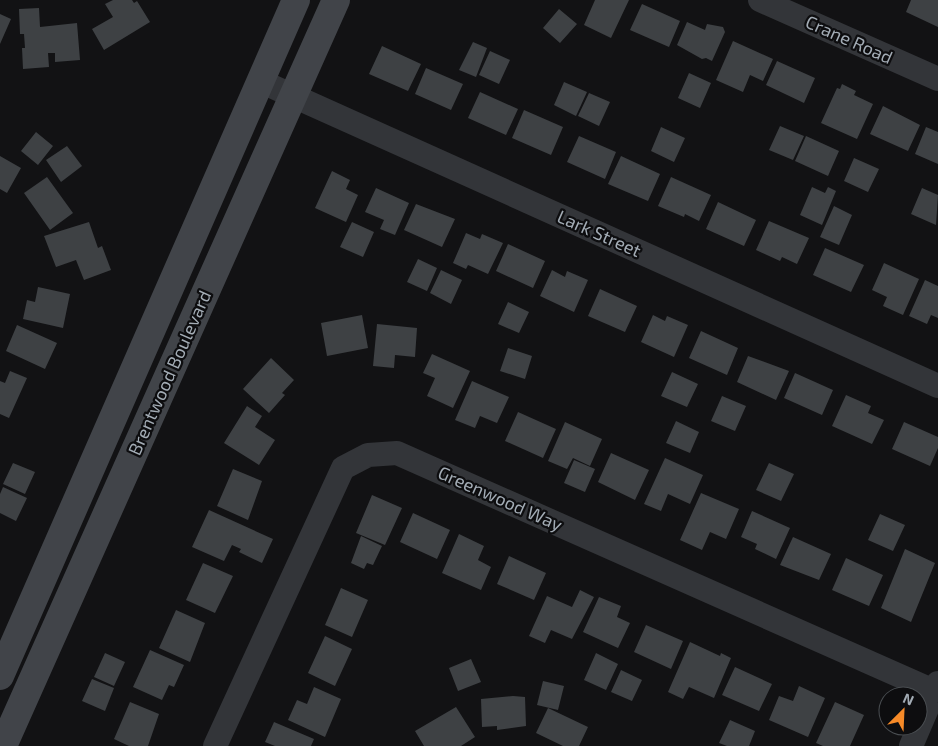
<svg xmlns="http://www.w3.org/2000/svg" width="938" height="746" viewBox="0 0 938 746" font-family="'Exo 2',sans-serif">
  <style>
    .building { fill: #3e4144 }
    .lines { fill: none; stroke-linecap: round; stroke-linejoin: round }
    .street { stroke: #333539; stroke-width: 24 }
    .secondary { stroke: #414449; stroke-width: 28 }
    .labels { text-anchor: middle; stroke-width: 4.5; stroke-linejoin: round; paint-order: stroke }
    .street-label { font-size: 18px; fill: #a3acb5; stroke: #0d0d0f }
  </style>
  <rect width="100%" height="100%" fill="#121214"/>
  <path class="building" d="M113 0H132L134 3 137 1 150 22 104 50 92 29 113 17 105 4Z
    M595 0H629L611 38 584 25Z
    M911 0H938V27L906 12Z
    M642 4 680 21 669 47 630 30Z
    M39 8 40 27 77 23 80 60 55 62V53H48L49 67 23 69 22 48H25L24 34H20L19 9Z
    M559 9 577 24 560 43 543 28Z
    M0 14 11 19 0 44Z
    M687 22 705 30 707 24 723 27 725 32 712 61 706 58 702 59 677 45Z
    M733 41 773 59 763 81 750 75 743 92 716 80Z
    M473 42 487 48 476 77 459 70Z
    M382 46 421 64 408 91 369 74Z
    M490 51 510 60 499 84 479 75Z
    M777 61 815 78 804 103 766 85Z
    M426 68 463 84 451 110 415 94Z
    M689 73 711 83 700 108 678 98Z
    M564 82 587 92 576 116 554 105Z
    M842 84 856 91 854 95 873 104 857 139 821 123 837 88 840 89Z
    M480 92 518 109 506 135 468 118Z
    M589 93 610 102 599 126 578 116Z
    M883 106 920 125 908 151 870 134Z
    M524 110 563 127 551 155 512 138Z
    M780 126 804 136 793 160 769 150Z
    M661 127 685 138 674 162 651 151Z
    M926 127 938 132V164L915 154Z
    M36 132 53 146 38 165 21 151Z
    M579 136 616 152 605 179 567 162Z
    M806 136 839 151 828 176 795 161Z
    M67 146 82 166 61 182 46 160Z
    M0 156 21 168 7 193 0 189Z
    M621 156 660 174 648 201 608 184Z
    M854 158 879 169 868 192 844 181Z
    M332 171 350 180 346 189 358 195 346 222 315 208Z
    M47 177 73 213 50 230 24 193Z
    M671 177 711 195 699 221 685 214 684 217 658 206Z
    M812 187 825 193 828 187 836 191 822 225 800 215Z
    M376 188 409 203 395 235 380 229 384 220 365 212Z
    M922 188 938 195 936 225 911 214Z
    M718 202 756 220 744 246 706 229Z
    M416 204 455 219 442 247 404 230Z
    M834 206 852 215 839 245 820 237Z
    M769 221 809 238 797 264 782 257 780 261 756 250Z
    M89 222 98 248 102 246 111 270 84 280 76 260 56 267 44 236Z
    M352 222 374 232 363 257 340 247Z
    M466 233 480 239 482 234 503 243 488 274 468 265 466 269 453 263Z
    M508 244 545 261 533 288 496 271Z
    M825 248 864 265 851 292 813 275Z
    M418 259 437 268 427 291 407 282Z
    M884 263 919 279 903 315 883 306 887 297 872 290Z
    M441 270 462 280 451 304 430 293Z
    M552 270 565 277 567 271 588 280 574 312 540 296Z
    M925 280 938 286V318L931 315 927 324 909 316Z
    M38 287 70 294 63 328 23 319 27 300 35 302Z
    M600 289 637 306 625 332 588 316Z
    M508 302 529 312 519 333 498 324Z
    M362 315 368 348 327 356 321 323Z
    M653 315 665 321 667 316 688 325 674 357 641 342Z
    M377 324 417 328 415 357 395 355 394 368 373 366Z
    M17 325 57 343 45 369 6 351Z
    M701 331 738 348 727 375 689 358Z
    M508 348 532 356 525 379 500 371Z
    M432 354 470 371 453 408 427 396 435 378 423 373Z
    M748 356 789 371 776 400 737 382Z
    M271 358 294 380 282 393 285 395 269 413 243 389Z
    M10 371 27 378 9 418 0 414V381L5 383Z
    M672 372 698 384 687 407 661 396Z
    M795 373 833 390 822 415 784 398Z
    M472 381 509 397 497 423 480 416 475 428 455 420Z
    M846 395 871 406 868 413 884 420 872 444 832 426Z
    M722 396 746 406 735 431 711 421Z
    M247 406 262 416 255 427 275 440 259 465 224 443Z
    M518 412 556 429 543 458 505 441Z
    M676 421 699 432 690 453 666 443Z
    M565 422 602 439 590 466 573 458 567 469 548 461Z
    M904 422 938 437V448L930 466 892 449Z
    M611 453 649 470 635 500 598 482Z
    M665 458 703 475 690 504 668 494 661 511 644 504Z
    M574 460 595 469 585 492 564 483Z
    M13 463 35 472 25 494 3 484Z
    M769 463 794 474 781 501 756 490Z
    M233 469 262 481 248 520 217 506Z
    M3 487 27 498 16 521 0 513V494Z
    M701 493 739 509 726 539 710 532 702 550 680 540Z
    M372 495 402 508 385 545 356 533Z
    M209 510 273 539 262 563 239 552 241 549 232 545 224 561 192 547Z
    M752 511 790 528 776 559 755 549 757 544 741 537Z
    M413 513 450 530 437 559 400 542Z
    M880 514 905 525 893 551 868 540Z
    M459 534 484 546 478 560 491 567 481 590 442 573Z
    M361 536 382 546 373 565 367 563 364 569 351 563Z
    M793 537 831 554 819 580 780 565Z
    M905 549 935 563 911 622 881 608Z
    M509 556 546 573 534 600 497 584Z
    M846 558 883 575 869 606 832 590Z
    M203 563 233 576 215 613 186 600Z
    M341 588 368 600 352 637 325 625Z
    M580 590 594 597 572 639 551 630 545 643 529 636 547 596 572 607Z
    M599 597 621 606 617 617 630 623 618 648 583 632Z
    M176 610 205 623 190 662 159 648Z
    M646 625 683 641 671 669 634 652Z
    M325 636 352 649 335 686 308 673Z
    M690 642 720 656 721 653 731 658 714 698 689 687 683 699 668 692Z
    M150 650 184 665 174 687 169 685 162 700 133 687Z
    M105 653 125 662 114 686 94 677Z
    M596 653 618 664 606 690 584 680Z
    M471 659 481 682 458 691 449 668Z
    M735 667 772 684 759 711 722 695Z
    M621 670 642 680 632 701 611 692Z
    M92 679 114 688 105 711 82 701Z
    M543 681 564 686 558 710 537 705Z
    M799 686 825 698 808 737 769 720 779 696 793 701Z
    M314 687 341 699 325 737 288 720 297 700 307 704Z
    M513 696 525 697 526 726 497 730V726L482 727 481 699Z
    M130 702 159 714 148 746H129L114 739Z
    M835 702 864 715 850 746H823L816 743Z
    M456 707 475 737 461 746H424L415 731Z
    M548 708 588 727 579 746H563L536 733Z
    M730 720 755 731 749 746H727L719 743Z
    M274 722 314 739 311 746H275L265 742Z"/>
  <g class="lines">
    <path class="street" d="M760 0 938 79
      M260 81 938 386
      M215 746 343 468 368 455 397 453 934 691
      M911 746 938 683"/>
    <path class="secondary" d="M0 676 296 0
      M3 746 336 0"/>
  </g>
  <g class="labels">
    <g class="street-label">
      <text transform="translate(849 40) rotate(24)" y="6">Crane Road</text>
      <text transform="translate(599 234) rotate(24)" y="6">Lark Street</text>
      <text transform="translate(170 373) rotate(-66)" y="6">Brentwood Boulevard</text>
      <text transform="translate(500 499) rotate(24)" y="6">Greenwood Way</text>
    </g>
  </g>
  <g transform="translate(903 711) rotate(24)"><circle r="24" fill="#0d0d0f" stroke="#494d51"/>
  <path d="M0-4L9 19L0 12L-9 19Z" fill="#f68a28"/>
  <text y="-8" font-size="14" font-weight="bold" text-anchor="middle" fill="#a3acb5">N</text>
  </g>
</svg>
